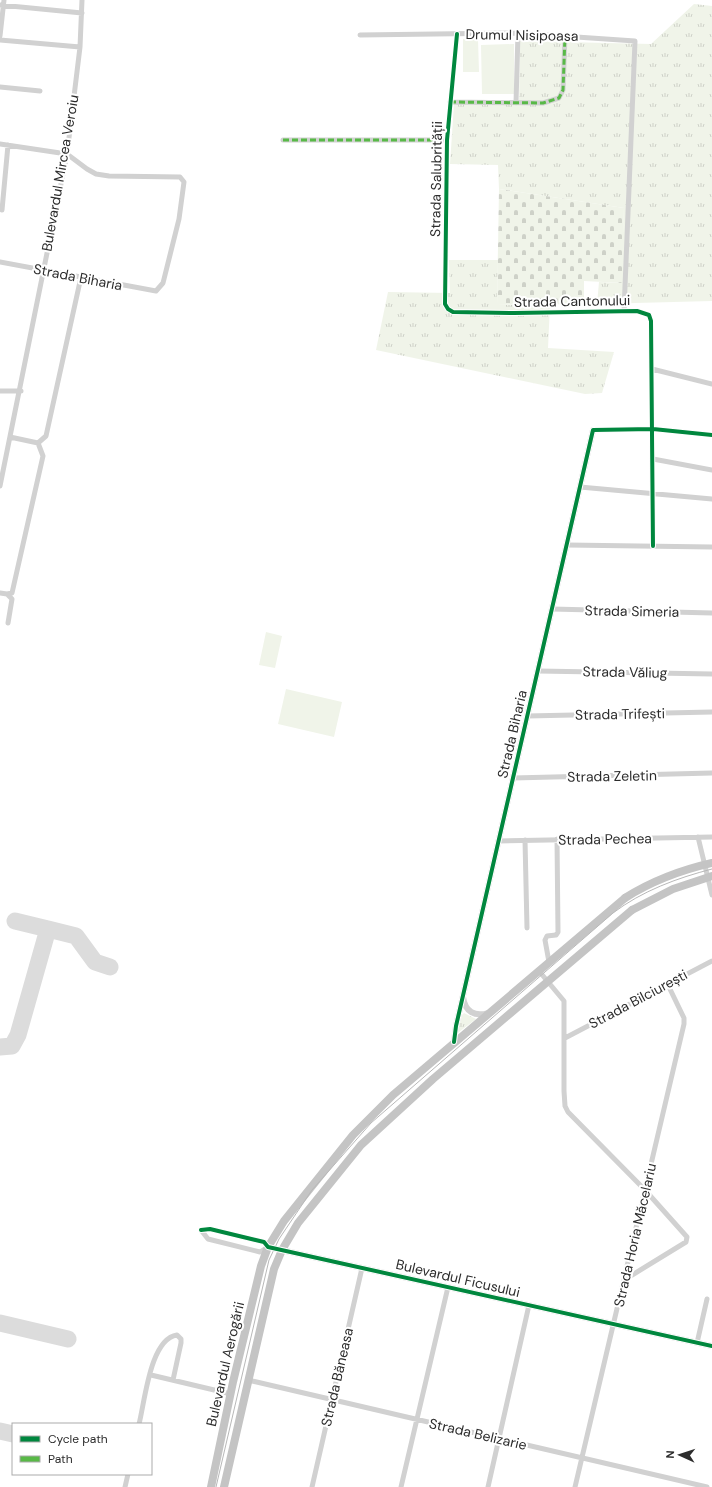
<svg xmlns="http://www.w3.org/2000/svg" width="712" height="1487" viewBox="0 0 712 1487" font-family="'DM Sans',sans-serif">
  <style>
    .grass { fill: url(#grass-tufts) }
    .cemetery { fill: url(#cemetery-stones) }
    .garden { fill: #f0f4e9 }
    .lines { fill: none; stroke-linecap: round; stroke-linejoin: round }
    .taxiway { stroke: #dcdcdc; stroke-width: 17 }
    .minor { stroke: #d1d1d1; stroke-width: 5 }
    .tertiary { stroke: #d1d1d1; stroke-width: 6 }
    .primary { stroke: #c4c4c4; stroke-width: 8 }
    .tram { stroke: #b8b8b8; stroke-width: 1 }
    .primary-bridge { stroke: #c4c4c4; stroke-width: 8 }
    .quiet { stroke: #58b947; stroke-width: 3; stroke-dasharray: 6 3; stroke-linecap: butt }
    .cycleway-casing { stroke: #fff; stroke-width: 6 }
    .cycleway { stroke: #00873e; stroke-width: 4 }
    .labels { text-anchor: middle; stroke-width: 4; stroke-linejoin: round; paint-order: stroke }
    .street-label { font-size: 14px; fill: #2c2c2c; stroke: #fff }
  </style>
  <defs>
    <pattern id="grass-tufts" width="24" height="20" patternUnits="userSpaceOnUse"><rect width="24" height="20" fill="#f0f4e9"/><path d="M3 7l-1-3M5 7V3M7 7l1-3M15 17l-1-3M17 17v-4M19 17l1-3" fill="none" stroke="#ced1c8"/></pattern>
    <pattern id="cemetery-stones" width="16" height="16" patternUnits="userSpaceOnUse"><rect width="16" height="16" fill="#f0f4e9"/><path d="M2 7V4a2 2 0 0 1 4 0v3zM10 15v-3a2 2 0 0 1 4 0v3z" fill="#ced1c8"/></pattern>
  </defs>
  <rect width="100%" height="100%" fill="#fff"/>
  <path class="grass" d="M694 4 712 6V301L597 304 599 282 621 283 624 208 499 189 498 165 450 164 454 104 519 105 520 41 651 44Z
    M449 260H498L497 305H550L548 348 614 352 602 393 585 394 376 350 388 292 450 293Z
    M464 1013 476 1019 459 1032 458 1031 462 1015Z"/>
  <path class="cemetery" d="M499 189 624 208 622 283 584 281V304L497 305Z"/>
  <path class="garden" d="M463 39H478L479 72H463Z
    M514 44V94H482L481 45Z
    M266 632 282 636 275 668 259 665Z
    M286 689 342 702 334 737 278 724Z"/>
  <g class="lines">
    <path class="taxiway" d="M48 929 76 936 95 962 110 967
      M0 1047 12 1046 18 1035 48 929 15 921
      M0 1323 68 1339
      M0 1431 13 1434"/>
    <path class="minor" d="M0 5 82 13
      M457 34 447 140 445 304 448 309 453 312 514 313 637 311 649 315 651 321 653 546
      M360 35 518 33 635 41 624 311
      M0 36 4 0
      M0 40 80 47
      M0 87 40 91
      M450 102 543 103 559 98 563 90 565 36
      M516 103 518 33
      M283 140H447
      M0 144 67 154 87 169 96 174 109 176 180 177 184 182 179 219 163 283 156 291 0 262
      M2 210 8 145
      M652 369 712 384
      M0 391H21
      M593 430 653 429 712 435
      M38 443 46 436 81 277
      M653 459 712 470
      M0 486 67 154 80 47 82 0
      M580 487 712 499
      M567 545 712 547
      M0 593 7 594 12 599 8 623
      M7 594 12 593 43 456 38 443 10 437
      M552 609 712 613
      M538 671 712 674
      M527 716 712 712
      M513 778 712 773
      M698 837 712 895
      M525 840 527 928
      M498 841 712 837
      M549 962 545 940 547 936 556 935 558 932 557 839
      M539 971 564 1001V1091L565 1106 568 1112 645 1190 687 1237 686 1242 624 1280
      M565 1038 712 961
      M210 1229 264 1242 268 1247 260 1252 208 1239 201 1230Z
      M697 1343 707 1299
      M151 1375 231 1394
      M248 1380 707 1487
      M139 1424C145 1401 150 1339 177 1335L181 1339V1343L173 1380
      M125 1487 128 1474
      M312 1487 362 1268
      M401 1487 448 1287
      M488 1487 529 1305
      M575 1487 684 1024V1018L668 985"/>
    <path class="tertiary" d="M463 997C465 1012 475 1017 488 1013
      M454 1042 456 1026 593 430
      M268 1247 712 1346"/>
    <path class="primary" d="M211 1487 233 1382 261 1266 268 1247 284 1221 353 1135 393 1095 625 898
      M224 1487 274 1269 282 1250 298 1223 361 1145 433 1079 632 910"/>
    <path class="tram" d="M216 1487 269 1260 279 1239 312 1190 371 1123 613 913C642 891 677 878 712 869"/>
    <path class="primary-bridge" d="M625 898C652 881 681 870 712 863
      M632 910 673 889 712 876"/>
    <path class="quiet" d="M450 102 543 103 559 98 563 90 565 36
      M283 140H447"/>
    <g class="cycleway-casing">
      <path id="cycleway" d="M457 34 447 140 445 304 448 309 453 312 514 313 637 311 649 315 651 321 653 546
        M454 1042 456 1026 593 430 653 429 712 435
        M201 1230 210 1229 264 1242 268 1247 712 1346"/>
    </g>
    <use href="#cycleway" class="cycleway"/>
  </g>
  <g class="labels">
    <g class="street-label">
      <text transform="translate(522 35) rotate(1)" y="5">Drumul Nisipoasa</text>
      <text transform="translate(60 173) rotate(-80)" y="5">Bulevardul Mircea Veroiu</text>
      <text transform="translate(436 179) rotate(-89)" y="5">Strada Salubrității</text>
      <text transform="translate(78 277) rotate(11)" y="5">Strada Biharia</text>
      <text transform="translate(572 301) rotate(-1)" y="5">Strada Cantonului</text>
      <text transform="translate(632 611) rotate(1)" y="5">Strada Simeria</text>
      <text transform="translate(625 672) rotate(1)" y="5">Strada Văliug</text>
      <text transform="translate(620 714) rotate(-1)" y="5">Strada Trifești</text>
      <text transform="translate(512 734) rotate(-77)" y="5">Strada Biharia</text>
      <text transform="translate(612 776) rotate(-1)" y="5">Strada Zeletin</text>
      <text transform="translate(605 839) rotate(-1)" y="5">Strada Pechea</text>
      <text transform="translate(638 999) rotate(-28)" y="5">Strada Bilciurești</text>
      <text transform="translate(635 1235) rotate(-77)" y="5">Strada Horia Măcelariu</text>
      <text transform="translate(458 1278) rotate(13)" y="5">Bulevardul Ficusului</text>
      <text transform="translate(225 1364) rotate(-77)" y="5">Bulevardul Aerogării</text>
      <text transform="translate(337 1377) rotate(-77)" y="5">Strada Băneasa</text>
      <text transform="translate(478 1434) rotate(13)" y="5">Strada Belizarie</text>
    </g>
  </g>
  <rect x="12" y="1423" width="140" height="52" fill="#ffffff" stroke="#ababab"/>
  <rect x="20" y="1436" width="20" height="6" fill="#00873e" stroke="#ababab"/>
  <text x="48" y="1443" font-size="12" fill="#2c2c2c">Cycle path</text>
  <rect x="20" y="1456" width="20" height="6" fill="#58b947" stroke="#ababab"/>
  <text x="48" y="1463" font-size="12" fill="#2c2c2c">Path</text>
  <g transform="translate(680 1455) rotate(273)" stroke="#ffffff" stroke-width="3" paint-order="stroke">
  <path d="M0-3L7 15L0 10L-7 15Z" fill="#2c2c2c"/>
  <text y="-6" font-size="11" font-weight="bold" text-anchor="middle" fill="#2c2c2c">N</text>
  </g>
</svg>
